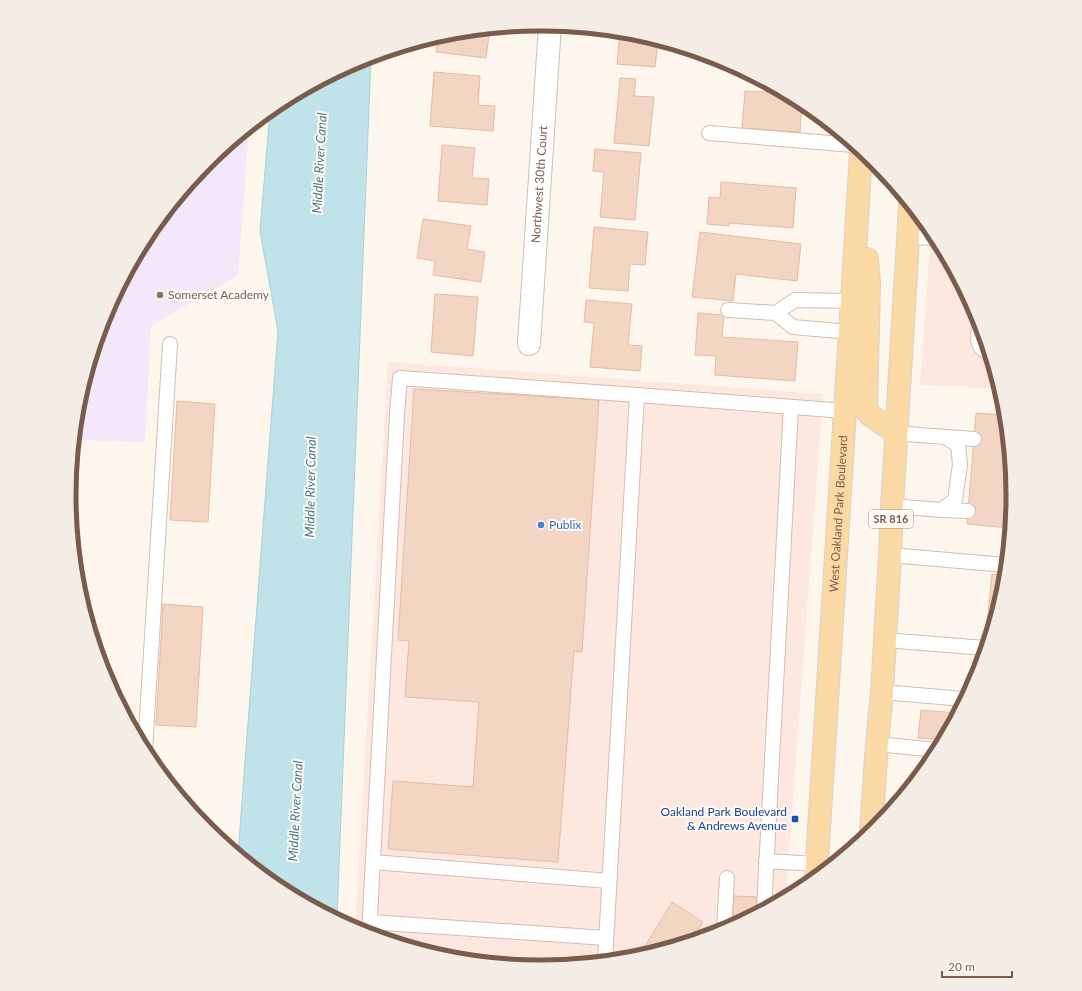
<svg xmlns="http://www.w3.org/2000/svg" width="1082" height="991" viewBox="0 0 1082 991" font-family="Lato,sans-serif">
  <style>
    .commercial { fill: #fde8e0 }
    .education { fill: #f3e8fa }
    .water { fill: #bfe3e8; stroke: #a5d3da }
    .building { fill: #f3d5c3; stroke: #e6bba3 }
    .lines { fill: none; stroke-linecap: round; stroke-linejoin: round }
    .lane-casing { stroke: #d1beb0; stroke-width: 16 }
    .street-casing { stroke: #d1beb0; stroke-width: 24 }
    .primary-casing { stroke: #dad1cd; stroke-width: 24 }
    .lane { stroke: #fff; stroke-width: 14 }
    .street { stroke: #fff; stroke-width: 22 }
    .primary { stroke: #fbd9a5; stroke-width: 22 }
    .education-dot { fill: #8d6e63; stroke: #fffaf3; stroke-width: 1.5 }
    .shop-dot { fill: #3f7fe0; stroke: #fffaf3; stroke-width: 1.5 }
    .transit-dot { fill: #1a4fb4; stroke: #fffaf3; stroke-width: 1.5 }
    .labels { text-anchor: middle; stroke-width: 4; stroke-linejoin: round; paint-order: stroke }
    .shield { fill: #fffaf3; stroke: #a28b7f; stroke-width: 1 }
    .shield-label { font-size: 11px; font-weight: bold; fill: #7a5c4d }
    .street-label { font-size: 12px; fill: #7a5c4d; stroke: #fffaf3 }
    .education-label { font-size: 12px; fill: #785e54; stroke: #fffaf3; text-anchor: start }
    .shop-label { font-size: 12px; fill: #366cbe; stroke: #fffaf3; text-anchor: start }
    .transit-label { font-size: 12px; fill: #164399; stroke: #fffaf3; text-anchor: end }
    .water-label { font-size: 13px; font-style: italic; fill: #437c86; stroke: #fffaf3 }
    .rim { fill: none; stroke: #7a5c4d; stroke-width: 5 }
  </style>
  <rect width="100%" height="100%" fill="#fdf6ec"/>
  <path class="commercial" d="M931 231 933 234 977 315 999 389 920 385Z
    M388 362 823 394 786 896 721 931 633 958 541 967 449 958 360 931 355 928Z"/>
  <path class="education" d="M249 128 238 275 151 326 145 442 75 440 79 403 105 315 149 233 208 162Z"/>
  <path class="water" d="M371 57 337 918 279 887 238 854 278 331 260 231 270 111 279 103 361 60Z"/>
  <path class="building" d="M490 29 486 58 436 52 438 37 449 33Z
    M620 32 633 33 658 41 655 67 617 64Z
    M434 72 480 76 478 105 495 106 493 131 430 126Z
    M620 78 636 79 634 96 654 97 649 146 614 143Z
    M745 91 784 93 802 103 800 132 742 128Z
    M442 145 475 148 472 178 489 179 487 205 438 201Z
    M595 149 641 153 635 220 600 217 604 172 593 171Z
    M721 182 796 188 793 228 729 223V226L707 224 709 197 720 198Z
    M423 219 471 226 467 249 485 252 481 282 433 275 435 261 417 258Z
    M594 227 648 232 645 265 630 264 628 291 589 288Z
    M700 232 801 244 797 281 736 274 733 301 692 297Z
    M435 294 478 297 473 356 431 352Z
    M586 300 632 304 628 345 642 346 640 371 590 367 594 323 584 322Z
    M698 313 724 315 722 337 798 342 795 381 715 375 716 356 695 355Z
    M414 389 599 400 582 652 574 651 558 862 388 849 393 781 473 787 479 702 405 697 409 641 398 640Z
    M177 401 215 404 208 522 170 520Z
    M976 413 1005 415 1012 496 1009 528 967 524Z
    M992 574 1005 575 1003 588 989 634 986 633Z
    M163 604 203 607 196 727 156 725Z
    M92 632H99L97 650Z
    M921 710 957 713 942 740 918 738Z
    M734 896 758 897 757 912 732 926Z
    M672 902 703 922 692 940 639 956Z"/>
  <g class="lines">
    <g class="lane-casing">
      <path id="lane" d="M709 133 854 145
        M908 237 935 238
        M728 310 776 313 793 327 850 332
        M776 313 795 300 852 301
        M979 324C979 336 974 347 988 352
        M946 437 974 439
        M892 506 941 510 955 500 960 464 958 445 945 437 896 433
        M941 510 968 511
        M890 555 1006 565
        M885 640 985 648
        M882 692 964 699
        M877 744 937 750
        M145 750 170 344
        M766 861 817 864
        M373 862 609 881
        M764 908 791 407
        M370 922 606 938
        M724 930 727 878
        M369 934 397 414 400 378 637 395 845 411
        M605 961 637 395"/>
    </g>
    <g class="street-casing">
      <g id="street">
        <path id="s1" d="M529 344 550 25"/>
      </g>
    </g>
    <g class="primary-casing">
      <g id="primary">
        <path d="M867 259 869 283 866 410 870 415 896 433"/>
        <path d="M871 831 877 744 882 692 890 555 892 506 910 206"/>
        <path id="s2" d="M816 877 845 411 852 301 861 151"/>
      </g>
    </g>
    <use href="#lane" class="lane"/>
    <use href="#street" class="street"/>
    <use href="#primary" class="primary"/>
  </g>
  <circle class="education-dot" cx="160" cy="295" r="4"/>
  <circle class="shop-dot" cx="541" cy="525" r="4"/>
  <rect class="transit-dot" x="791" y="815" width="8" height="8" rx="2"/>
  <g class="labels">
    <rect class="shield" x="869" y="510" width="44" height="18" rx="3"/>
    <g class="shield-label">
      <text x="891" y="523">SR 816</text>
    </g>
    <g class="street-label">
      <text dy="4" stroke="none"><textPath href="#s1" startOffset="160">Northwest 30th Court</textPath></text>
      <text dy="4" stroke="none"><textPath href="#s2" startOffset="364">West Oakland Park Boulevard</textPath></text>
    </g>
    <g class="education-label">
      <text x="168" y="299">Somerset Academy</text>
    </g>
    <g class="shop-label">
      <text x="549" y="529">Publix</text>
    </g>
    <g class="transit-label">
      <text x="787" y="816">Oakland Park Boulevard<tspan x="787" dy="14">&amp; Andrews Avenue</tspan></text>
    </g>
    <g class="water-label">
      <text transform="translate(319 163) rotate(-87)" y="5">Middle River Canal</text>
      <text transform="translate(310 487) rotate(-89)" y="5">Middle River Canal</text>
      <text transform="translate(295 811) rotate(-87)" y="5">Middle River Canal</text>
    </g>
  </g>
  <path d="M0 0H1082V991H0ZM540 31H542A464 464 0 0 1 1006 495V496A464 464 0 0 1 542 960H540A464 464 0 0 1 76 496V495A464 464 0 0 1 540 31Z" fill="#f4ede6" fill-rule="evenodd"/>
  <path class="rim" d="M540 31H542A464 464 0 0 1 1006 495V496A464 464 0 0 1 542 960H540A464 464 0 0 1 76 496V495A464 464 0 0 1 540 31Z"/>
  <path d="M942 971v6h70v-6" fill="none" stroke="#7a5c4d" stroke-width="2"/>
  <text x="948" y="971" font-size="12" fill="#7a5c4d" stroke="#fffaf3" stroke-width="3" paint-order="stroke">20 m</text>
</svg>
